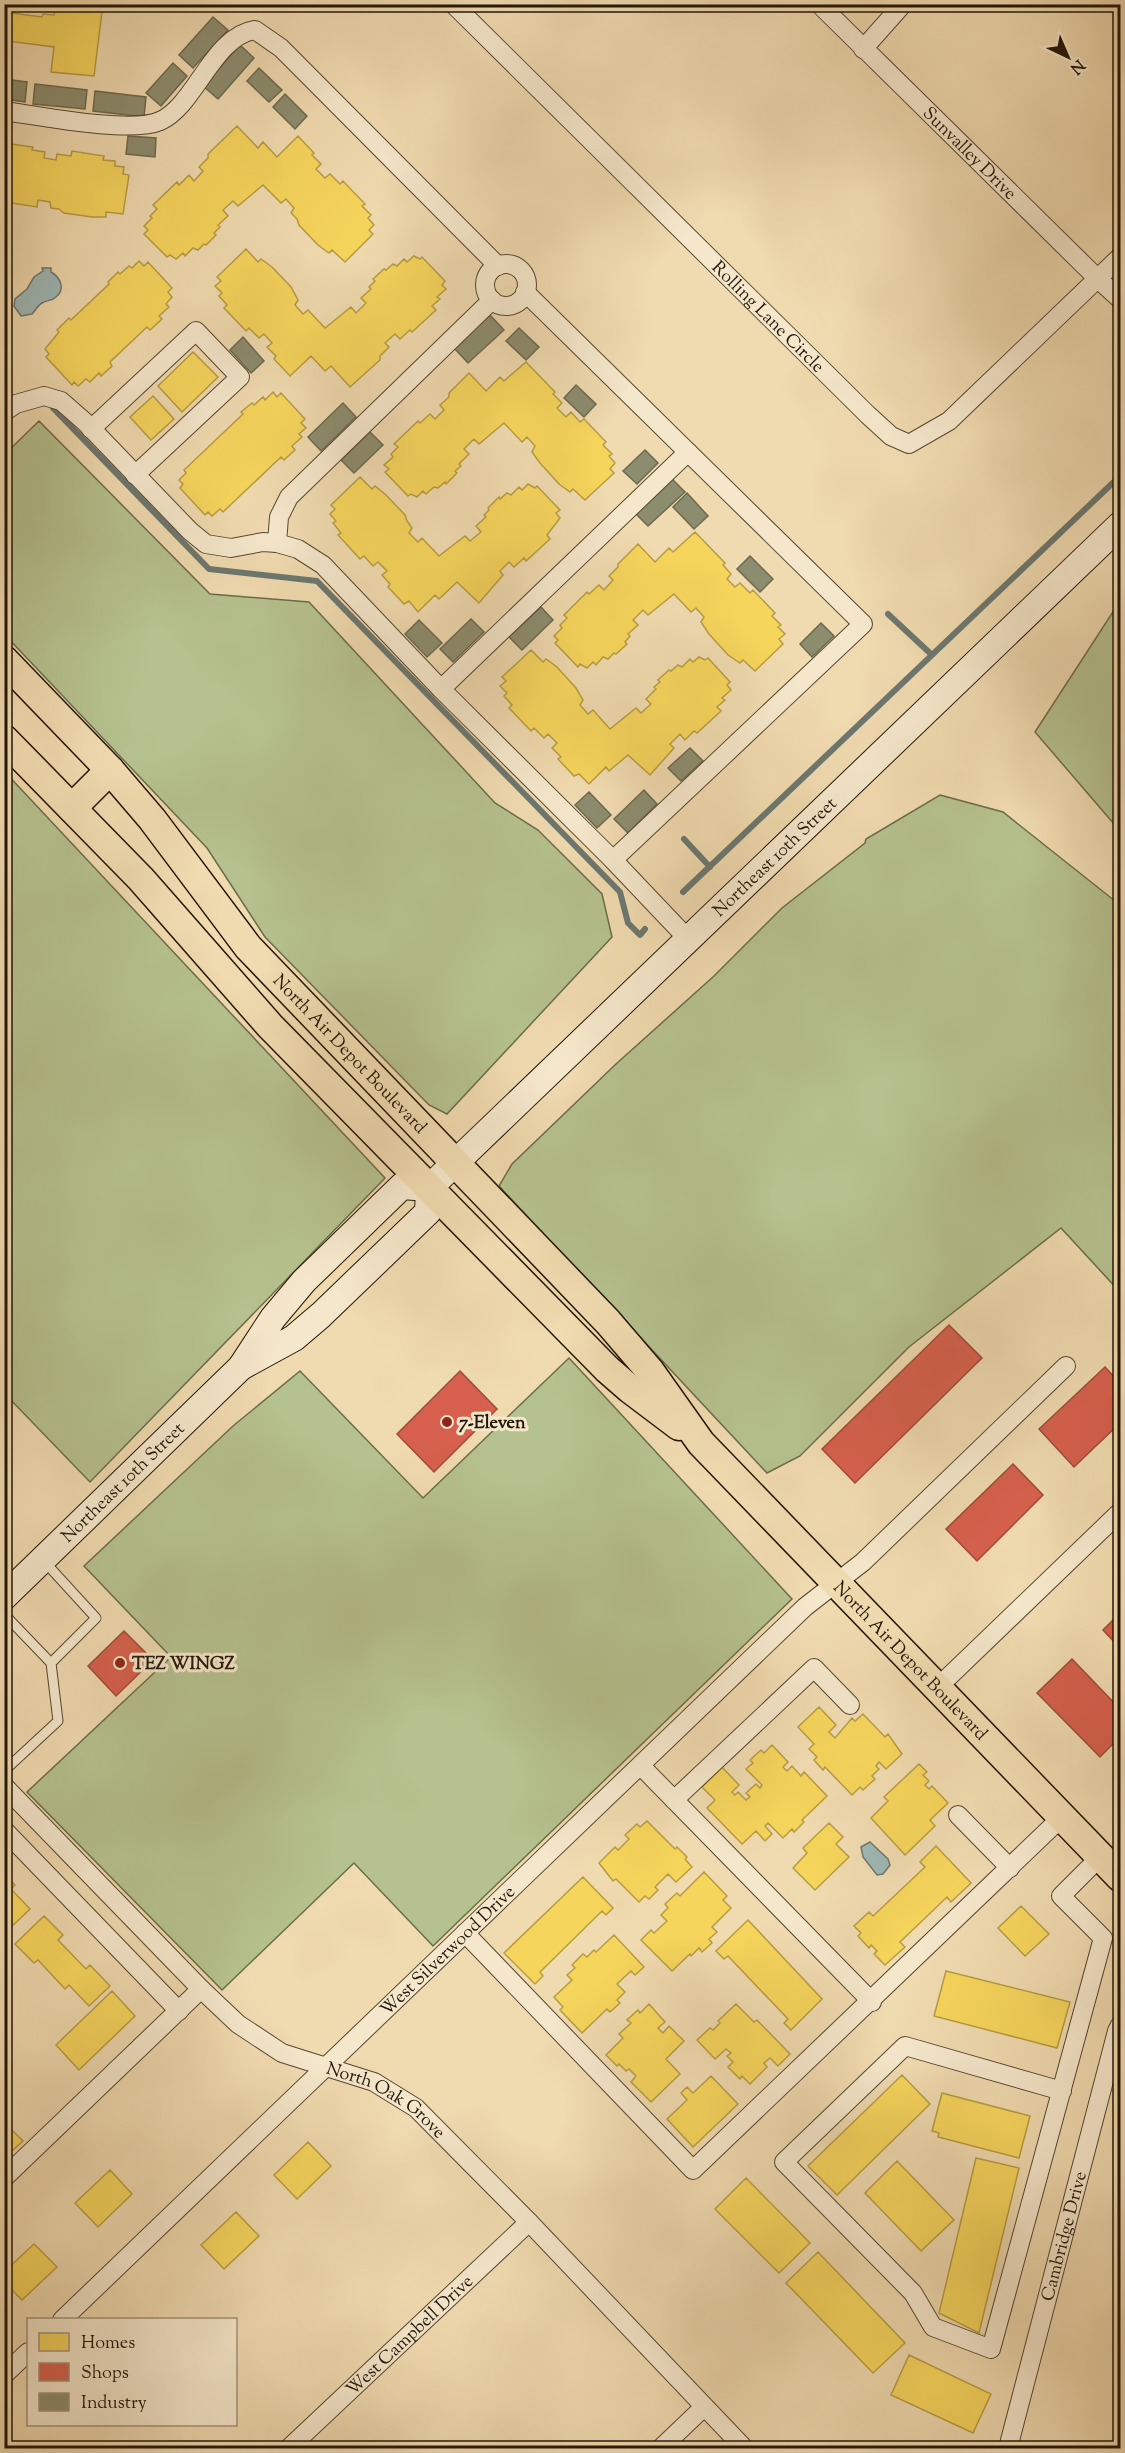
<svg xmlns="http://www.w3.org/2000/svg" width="1125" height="2453" viewBox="0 0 1125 2453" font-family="'Sorts Mill Goudy',serif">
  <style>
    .green { fill: #b5c18e; stroke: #6b6c4a; stroke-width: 1.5 }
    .water { fill: #9eb8b6; stroke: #6c7770; stroke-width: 1.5 }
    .homes { fill: #f6d55c; stroke: #b69c42; stroke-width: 1.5 }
    .shops { fill: #d6604d; stroke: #a04a38; stroke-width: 1.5 }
    .industry { fill: #8c8c6e; stroke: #6c694f; stroke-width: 1.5 }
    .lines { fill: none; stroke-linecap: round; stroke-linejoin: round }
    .stream { stroke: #6c7770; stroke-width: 6 }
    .service-casing { stroke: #554731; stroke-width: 11 }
    .minor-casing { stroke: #554731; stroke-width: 20 }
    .secondary-casing { stroke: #211607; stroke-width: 28 }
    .primary-casing { stroke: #211607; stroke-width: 31 }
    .service { stroke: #f5e7cb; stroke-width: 9 }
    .minor { stroke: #f5e7cb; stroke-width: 18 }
    .secondary { stroke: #f5e7cb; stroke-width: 26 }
    .primary { stroke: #f0daaf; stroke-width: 28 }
    .poi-dot { fill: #8f2418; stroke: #f5e7cb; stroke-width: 2 }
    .labels { text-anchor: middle; stroke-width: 6; stroke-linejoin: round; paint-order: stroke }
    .street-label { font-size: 18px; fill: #211607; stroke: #f5e7cb }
    .poi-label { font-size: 18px; font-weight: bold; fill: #211607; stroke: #f5e7cb; text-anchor: start }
  </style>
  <rect width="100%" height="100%" fill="#f0daaf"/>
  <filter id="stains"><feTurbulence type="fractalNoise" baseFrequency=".00333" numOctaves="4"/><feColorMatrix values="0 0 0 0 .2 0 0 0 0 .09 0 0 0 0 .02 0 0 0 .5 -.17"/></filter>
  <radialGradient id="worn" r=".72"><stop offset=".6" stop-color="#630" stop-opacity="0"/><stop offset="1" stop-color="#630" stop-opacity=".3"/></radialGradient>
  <path class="green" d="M39 421 210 594 309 602 495 803 538 830 602 894 612 937 447 1114 429 1105 265 937 207 848 5 635V454Z
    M1120 601V831L1035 732Z
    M4 771 385 1178 90 1482 5 1394Z
    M940 795 1003 812 1120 905V1292L1061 1228 909 1347 800 1456 767 1473 499 1186 512 1164 616 1064 714 976 782 908 865 843 866 839Z
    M569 1358 792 1599 433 1946 354 1863 222 1990 27 1792 171 1657 84 1566 233 1426 300 1371 423 1498Z"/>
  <path class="water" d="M42 268H51V272C60 277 66 289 56 297 52 301 47 300 42 303 38 305 35 311 32 314L21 316 14 306 15 299 27 289 34 277 43 271Z
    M870 1842 888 1859 890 1865 883 1874 877 1875 863 1857 861 1847Z"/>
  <path class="homes" d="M4 4H13L12 13 42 17 43 14 54 15 55 4H103L94 76 51 72 54 47 8 41 4 65Z
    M237 126 258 148 263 142 277 157 298 136 314 153 312 155 321 164 316 169 325 178 330 174 340 184 343 181 365 204 362 206 371 215 368 218 374 225 369 230 373 234 345 262 332 250 329 253 318 245 299 225 297 219 291 213 294 208 286 199 281 203 263 185 238 206 233 201 223 210 228 216 218 225 220 227 214 233 216 235 206 245 204 244 198 250 193 248 185 256 183 253 176 259 170 255 167 257 144 234 148 230 144 226 152 218 150 216 157 209 153 205 177 182 179 185 189 175 194 181 203 171 199 167 208 158V154Z
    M4 143 33 147 32 150 45 152 44 158 56 160 57 154 71 156 72 151 104 156 103 160 115 161V166L124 167 123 174 129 175 123 214 106 212V217H92L64 213 59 209 51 208 50 202 38 200 37 207 12 203 4 235Z
    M246 249 258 262 261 259 272 267 291 287 298 300 295 305 303 314 308 310 325 328 351 307 356 313 366 303 361 298 371 289 369 287 375 281 373 279 384 269 386 270 393 264 397 266 404 259 407 262 414 256 420 259 422 257 445 281 442 285 446 289 437 297 440 299 432 306 436 310 412 332 410 330 400 339 395 334 385 343 389 347 380 356V360L350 387 331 366 325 371 311 356 290 376 274 359 276 356 267 347 272 343 264 334 259 338 249 328 246 331 224 308 227 305 219 296 222 293 215 286 221 281 217 277Z
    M139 261 144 266 148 262 172 288 168 292 172 297 166 304 169 307 159 316 162 319 150 330 147 327 110 362 112 366 101 376 99 373 90 382 86 379 78 386 74 382 72 385 46 357 49 354 45 349 59 332 57 330 69 318 71 320 109 284 108 282 118 272 120 274 129 266 132 268Z
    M193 352 218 377 182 412 158 386Z
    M526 362 555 392 553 394 562 403 557 408 566 417 571 412 580 422 584 419 606 442 603 445 612 454 609 456 615 463 610 469 614 473 585 500 573 489 570 492 559 484 540 463 532 452 535 446 527 437 522 442 504 423 479 444 474 439 464 449 469 454 459 464 461 466 455 471 457 473 446 484 445 482 438 488 434 487 426 494 423 491 417 497 411 494 408 496 385 472 389 469 384 465 393 457 391 454 398 447 394 444 418 421 420 423 430 414 435 419 444 410 440 405 449 397V393L469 373 486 391 500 377 504 381Z
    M273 392 277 397 281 393 305 419 301 423 306 428 299 434 302 437 292 446 295 450 284 460 281 457 223 512 220 509 212 516 208 512 205 515 180 488 183 484 179 480 186 473 184 470 243 414 241 412 252 403 254 405 263 397 265 400Z
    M153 396 174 419 151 440 130 417Z
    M360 477 372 489 375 486 386 495 405 515 407 521 412 528 409 533 418 542 422 538 439 556 465 536 470 541 481 532 476 526 486 517 484 515 489 510 488 508 499 497 500 499 507 493 511 495 519 487 522 490 528 484 535 488 537 486 560 510 556 513 560 518 547 535 550 539 526 561 524 558 514 567 509 562 500 571 503 575 479 603 457 582 439 599 435 595 418 612 409 601 404 604 388 587 390 584 382 575 387 571 378 562 373 566 364 556 360 559 338 535 341 533 333 523 336 521 330 514 335 509 331 505Z
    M695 532 725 563 723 565 731 574 727 579 735 587 740 583 750 593 753 590 775 613 772 616 781 625 778 627 785 634 779 639 783 644 755 671 743 660 740 663 728 655 709 634 701 622 704 617 696 608 691 612 674 594 648 615 643 610 633 620 638 625 628 634 630 636 625 642 627 644 616 654 614 653 608 659 603 657 596 665 593 662 587 668 580 664 578 667 555 643 558 640 554 636 562 628 560 625 567 618 564 615 587 592 589 594 599 585 604 590 613 580 609 576 618 567V564L638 544 655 562 669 548 673 552Z
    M531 650 543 662 546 659 557 667 576 688 583 700 580 705 588 714 593 710 610 729 636 708 641 713 651 704 646 699 656 689 654 687 660 682 658 680 669 670 671 671 678 665 682 667 690 659 693 662 699 657 705 660 708 658 730 682 727 685 731 690 722 698 725 700 717 707 721 711 697 733 694 731 685 740 680 734 670 744 674 748 650 775 628 755 609 771 606 767 589 784 579 774 574 776 558 759 561 757 552 748 557 743 548 734 544 738 534 728 531 731 509 708 512 705 504 696 507 693 500 686 506 681 502 677Z
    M819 1707 836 1725 829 1732 835 1738 852 1718 855 1721 863 1714 885 1737 888 1734 902 1754 886 1769 879 1762 876 1766 879 1769 872 1776 875 1779 863 1790 860 1787 852 1795 825 1767 823 1770 814 1760 817 1757 809 1749 814 1744 798 1727Z
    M772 1745 788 1762 783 1767 787 1771 792 1766 801 1776 804 1772 827 1796 802 1820 804 1822 794 1832 792 1829 783 1838 768 1823 765 1826 772 1834 765 1841 756 1831 742 1844 707 1808 715 1800 702 1787 722 1767 739 1785 732 1792 735 1795 738 1792 746 1800 750 1797 746 1793 756 1784 760 1788 762 1785 746 1769 753 1763 750 1760 761 1750 764 1753Z
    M919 1764 927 1772 923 1775 929 1781 925 1785 929 1789 932 1786 948 1803 930 1820 935 1826 905 1855 871 1818 888 1801 884 1797Z
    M647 1821 675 1849 677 1847 687 1857 685 1859 692 1867 676 1882 668 1874 655 1887 658 1890 649 1899 645 1896 639 1902 616 1879 613 1881 599 1863 615 1847 618 1850 629 1839 625 1835 637 1824 640 1827Z
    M829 1823 843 1837 836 1844 849 1857 815 1890 793 1868 807 1853 803 1848Z
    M936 1846 971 1883 951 1902 947 1897 900 1942 905 1947 885 1965 874 1954 877 1951 871 1945 869 1948 858 1936 861 1933 854 1926 869 1912 873 1916 925 1867 920 1862Z
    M704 1872 727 1896 723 1900 731 1908 712 1927 717 1932 709 1939 712 1943 702 1952 699 1948 691 1956 690 1954 672 1971 641 1940 651 1930 654 1933 667 1921 661 1915 668 1908 665 1904 677 1893 680 1896Z
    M4 1874 15 1885 11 1889 30 1909 8 1930 4 1926Z
    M583 1877 613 1908 606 1915 602 1911 540 1972 543 1976 535 1984 504 1953Z
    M1021 1906 1049 1934 1025 1956 998 1928Z
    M44 1916 63 1935 58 1940 86 1969 90 1965 110 1986 89 2006 69 1985 65 1989 38 1960 34 1963 15 1944Z
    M748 1920 822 1999 791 2030 784 2023 788 2019 728 1956 724 1959 716 1951Z
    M614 1935 644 1967 635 1975 631 1971 617 1984 625 1992 617 2000 620 2003 610 2012 607 2009 582 2033 560 2010 563 2007 554 1997 572 1980 567 1975 575 1968 572 1965 583 1954 587 1957 594 1950 596 1952Z
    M946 1971 1070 2002 1057 2048 934 2016Z
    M112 1991 135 2016 79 2070 56 2045Z
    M649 2004 665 2022 658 2028 663 2033 669 2026 684 2041 666 2059 680 2074 651 2102 631 2082 636 2076 629 2069 626 2071 619 2064 617 2066 606 2055 623 2038 619 2034 631 2023 627 2020 638 2010 640 2013Z
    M736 2004 754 2022 757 2020 790 2054 778 2066 770 2058 764 2063 767 2067 750 2084 742 2076 740 2079 728 2067 733 2062 727 2056 731 2053 726 2049 715 2059 697 2040 710 2028 713 2030 720 2023 718 2021Z
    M902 2075 930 2104 837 2195 808 2166Z
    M711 2076 738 2104 693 2147 667 2119 687 2100 681 2093 687 2087 693 2093Z
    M942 2093 1030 2116 1019 2158 938 2137 939 2133 932 2131Z
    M4 2122 23 2141 4 2158Z
    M308 2142 331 2166 297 2199 274 2175Z
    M976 2158 1019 2168 979 2333 939 2313Z
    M897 2161 954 2220 921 2251 865 2193Z
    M110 2170 132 2194 98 2227 75 2203Z
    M746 2178 810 2243 779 2273 715 2209Z
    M236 2212 259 2236 224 2269 201 2245Z
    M34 2244 57 2267 22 2300 4 2282V2272Z
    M818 2252 905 2343 873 2373 786 2283Z
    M909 2355 991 2394 973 2433 891 2395Z"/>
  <path class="shops" d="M949 1325 982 1358 855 1483 822 1449Z
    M1105 1367 1120 1383V1423L1074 1467 1039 1429Z
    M460 1371 497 1409 434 1472 397 1434Z
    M1013 1464 1043 1495 977 1561 946 1529Z
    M1120 1613V1648L1103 1630Z
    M124 1631 153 1660 116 1696 88 1666Z
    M1072 1659 1120 1709V1737L1100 1757 1037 1693Z"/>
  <path class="industry" d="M213 17 228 30 193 68 179 55Z
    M240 45 254 58 218 99 203 86Z
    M173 63 187 76 161 106 146 93Z
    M259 68 282 90 269 102 247 81Z
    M4 79 27 82 25 102 4 99Z
    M35 84 87 90 85 109 33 104Z
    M95 91 146 97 144 117 93 111Z
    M285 94 307 116 295 129 273 107Z
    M128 136 156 138 155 157 126 154Z
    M490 315 504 330 468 363 454 348Z
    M519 328 539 347 526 360 506 341Z
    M243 337 264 361 251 373 230 350Z
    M576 385 596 404 584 417 564 398Z
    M343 403 356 417 321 451 308 437Z
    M370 432 383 445 354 473 341 460Z
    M645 450 658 463 637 484 623 471Z
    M672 479 685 492 648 526 635 513Z
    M687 493 708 516 694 529 673 507Z
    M750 556 773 579 760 592 737 569Z
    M541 607 553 620 522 650 509 637Z
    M471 619 484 632 453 662 440 649Z
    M419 620 442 643 427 657 405 634Z
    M821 623 834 636 812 657 800 644Z
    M690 748 703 761 681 781 668 768Z
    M644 790 657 804 628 833 614 819Z
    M589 792 611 815 597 828 575 805Z"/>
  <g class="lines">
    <path class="stream" d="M53 408 209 569 317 581 620 892 628 923 640 935 645 929
      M888 614 932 655
      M684 839 710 867
      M683 892 1120 476"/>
    <g class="service-casing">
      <path id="service" d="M43 1560 96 1618 51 1663
        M4 1614 51 1663 58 1721 4 1771"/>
    </g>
    <g class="minor-casing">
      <g id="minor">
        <path id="s1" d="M453 4 868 415 891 436 909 444 949 421 1120 257"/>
        <path id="s2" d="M819 4 1098 279 1120 299"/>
        <path d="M863 49 903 4"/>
        <path d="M4 111C40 116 131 134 160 121 195 106 213 36 255 30L281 48 498 266"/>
        <circle cx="506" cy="285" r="21"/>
        <path d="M525 292 863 624 613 860"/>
        <path d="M4 412 16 404 44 396 61 401 85 422 190 531 206 544 231 548 263 542 277 543 298 549 323 565 441 689 613 860 688 939"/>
        <path d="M91 429 196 331 240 377 135 475"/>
        <path d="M277 543 279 517 289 497 492 300"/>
        <path d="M441 689 688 452"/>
        <path d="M937 1688 1120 1512"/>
        <path d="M641 1766 872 2002"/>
        <path id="s3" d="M4 1786 201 1989 238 2024 282 2053 374 2082 416 2108 529 2222 744 2448"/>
        <path d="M674 1800 814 1668 850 1705"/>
        <path d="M958 1815 1010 1868"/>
        <path d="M4 1830 179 2011"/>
        <path d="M465 1933 693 2170 1062 1817"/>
        <path d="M1062 2091 905 2046 784 2162 913 2293 933 2327 991 2349 1103 1938 1061 1896 1100 1857"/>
        <path d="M4 2178 201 1989"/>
        <path id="s4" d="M62 2320 805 1607 863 1562 1066 1366"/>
        <path d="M4 2375 28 2352"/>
        <path id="s5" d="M289 2448 529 2222"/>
        <path d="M661 2448 704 2407"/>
        <path id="s6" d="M1008 2448 1117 2031 1120 2025"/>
      </g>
    </g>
    <g class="secondary-casing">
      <g id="secondary">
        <path id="s7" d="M241 1367 294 1338 321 1315 428 1212 429 1188 1120 525"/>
        <path id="s8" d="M4 1597 241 1367 273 1318 304 1281 402 1186 429 1188"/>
      </g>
    </g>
    <g class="primary-casing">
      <g id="primary">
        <path id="s9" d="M4 660 110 770 152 819 248 947 608 1322 650 1371 701 1443 1120 1877"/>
        <path d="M4 739 141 879 270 1026 607 1369 630 1389 679 1426"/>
        <path d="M72 808 110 770"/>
      </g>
    </g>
    <use href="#service" class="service"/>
    <use href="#minor" class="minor"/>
    <use href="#secondary" class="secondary"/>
    <use href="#primary" class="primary"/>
  </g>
  <g class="poi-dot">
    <circle cx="447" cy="1422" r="6"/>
    <circle cx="120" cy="1663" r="6"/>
  </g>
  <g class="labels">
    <g class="street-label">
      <text dy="6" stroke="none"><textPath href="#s2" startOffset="212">Sunvalley Drive</textPath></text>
      <text dy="6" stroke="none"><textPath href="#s1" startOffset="444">Rolling Lane Circle</textPath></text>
      <text dy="6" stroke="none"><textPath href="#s7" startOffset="747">Northeast 10th Street</textPath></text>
      <text dy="6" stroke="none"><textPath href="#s9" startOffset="525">North Air Depot Boulevard</textPath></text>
      <text dy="6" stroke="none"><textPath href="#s8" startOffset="165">Northeast 10th Street</textPath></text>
      <text dy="6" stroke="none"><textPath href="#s9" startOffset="1352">North Air Depot Boulevard</textPath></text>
      <text dy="6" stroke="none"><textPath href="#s4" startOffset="534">West Silverwood Drive</textPath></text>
      <text dy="6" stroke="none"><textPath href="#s3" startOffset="502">North Oak Grove</textPath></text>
      <text dy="6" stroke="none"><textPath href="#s6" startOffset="219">Cambridge Drive</textPath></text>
      <text dy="6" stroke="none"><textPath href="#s5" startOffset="165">West Campbell Drive</textPath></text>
    </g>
    <g class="poi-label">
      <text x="459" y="1428">7-Eleven</text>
      <text x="132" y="1669">TEZ WINGZ</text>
    </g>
  </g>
  <rect width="1125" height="2453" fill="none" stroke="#f0daaf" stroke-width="24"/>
  <rect x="6" y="6" width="1113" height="2441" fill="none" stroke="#211607" stroke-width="3"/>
  <rect x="12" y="12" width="1101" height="2429" fill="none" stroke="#211607" stroke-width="1.5"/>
  <rect x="27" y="2318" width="210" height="108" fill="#f5e7cb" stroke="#a0937d" stroke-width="1.5"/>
  <rect x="39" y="2333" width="30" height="18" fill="#f6d55c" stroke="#a0937d" stroke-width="1.5"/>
  <text x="81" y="2348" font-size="18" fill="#211607">Homes</text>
  <rect x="39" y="2363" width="30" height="18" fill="#d6604d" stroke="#a0937d" stroke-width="1.5"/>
  <text x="81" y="2378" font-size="18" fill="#211607">Shops</text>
  <rect x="39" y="2393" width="30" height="18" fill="#8c8c6e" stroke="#a0937d" stroke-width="1.5"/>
  <text x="81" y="2408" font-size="18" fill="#211607">Industry</text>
  <g transform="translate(1068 57) rotate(136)" stroke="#f5e7cb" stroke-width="4.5" paint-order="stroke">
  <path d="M0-4.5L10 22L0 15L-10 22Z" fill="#211607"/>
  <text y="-9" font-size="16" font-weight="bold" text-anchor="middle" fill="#211607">N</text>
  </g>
  <rect width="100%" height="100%" filter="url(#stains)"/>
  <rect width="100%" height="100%" fill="url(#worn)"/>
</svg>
